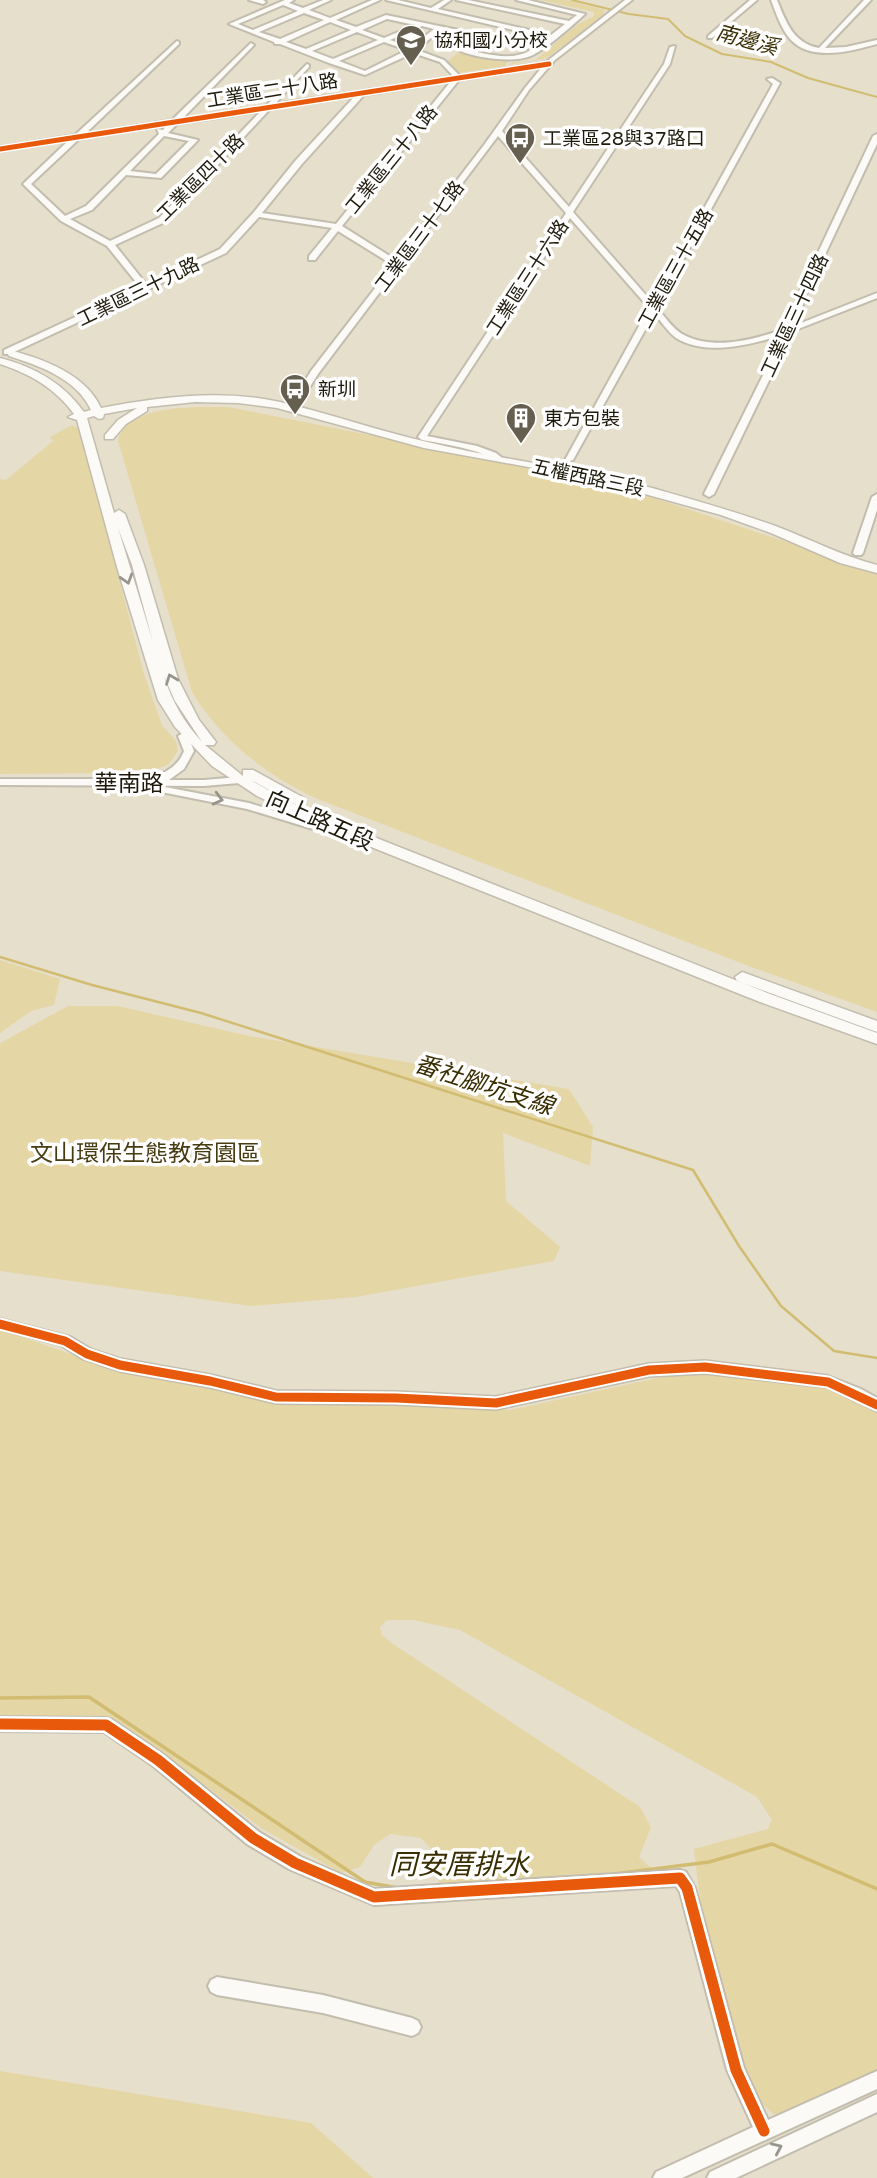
<svg xmlns="http://www.w3.org/2000/svg" width="877" height="2178" viewBox="0 0 877 2178" font-family="'Varela Round','Noto Sans TC',sans-serif">
  <style>
    .green { fill: #e5d6a6 }
    .lines { fill: none; stroke-linecap: round; stroke-linejoin: round }
    .stream-far2 { stroke: #d2bc71; stroke-width: 2 }
    .stream-far1 { stroke: #d2bc71; stroke-width: 2.5 }
    .stream { stroke: #d2bc71; stroke-width: 3.5 }
    .minor-casing { stroke: #c2bdae; stroke-width: 4 }
    .major-casing { stroke: #c2bdae; stroke-width: 3 }
    .minor { fill: #fbfaf7; fill-rule: evenodd }
    .major { fill: #fbfaf7; fill-rule: evenodd }
    .cycleway-far2-casing { stroke: #fff; stroke-width: 8 }
    .cycleway-far1-casing { stroke: #fff; stroke-width: 13 }
    .cycleway-casing { stroke: #fff; stroke-width: 16 }
    .cycleway-far2 { stroke: #e8590c; stroke-width: 5 }
    .cycleway-far1 { stroke: #e8590c; stroke-width: 9 }
    .cycleway { stroke: #e8590c; stroke-width: 11 }
    .oneway { stroke: #98958d }
    .labels { text-anchor: middle; stroke-width: 7; stroke-linejoin: round; paint-order: stroke }
    .far-poi-label { font-size: 19px; fill: #1e1a0c; stroke: #fff; text-anchor: start }
    .far-street-label { font-size: 19px; fill: #1e1a0c; stroke: #fff }
    .far-water-label { font-size: 21px; font-style: italic; fill: #392e02; stroke: #fff }
    .street-label { font-size: 23px; fill: #1e1a0c; stroke: #fff }
    .park-label { font-size: 23px; fill: #473b11; stroke: #fff }
    .water-label { font-size: 24px; font-style: italic; fill: #392e02; stroke: #fff }
    .near-water-label { font-size: 28px; font-style: italic; fill: #392e02; stroke: #fff }
  </style>
  <rect width="100%" height="100%" fill="#e6dfcc"/>
  <path class="green" d="M540 0H568L605 10 602 16 547 58 509 65 511 63 535 60 577 25 594 16V12Z
    M461 50 508 61 505 66 458 73 447 62Z
    M229 407 609 483 877 572V1012L754 968 315 798C265 774 222 741 192 692L118 441C127 403 197 407 229 407Z
    M72 425 80 429 144 674 162 725 176 741 178 751 169 764 149 773 0 774V479L6 480 53 441 50 437Z
    M0 960 60 979 54 1005 31 1011 0 1033Z
    M68 1006H118L249 1036 569 1089 593 1127 590 1166 503 1133 506 1201 560 1247 554 1261 356 1297 251 1306 0 1271V1043Z
    M0 1329 99 1364 163 1380 281 1401 358 1402 510 1410 675 1374H722L831 1387 877 1407V2076L778 2117C718 2079 702 1915 694 1849L768 1829 772 1820 757 1797 460 1630 413 1620H387L380 1627 382 1635 390 1642 640 1807 651 1827 639 1857 653 1870 649 1881 439 1890 438 1856 421 1838 390 1834 374 1845 360 1867 341 1873 261 1828 144 1739 124 1730 0 1720Z
    M0 2071 311 2123 373 2178H0Z"/>
  <g class="lines">
    <path class="stream-far2" d="M572 0 629 14 668 19 685 36 722 54 771 62 808 78 877 97"/>
    <path class="stream-far1" d="M0 957 92 985 201 1013 693 1170 739 1246 781 1306 834 1351 877 1358"/>
    <path class="stream" d="M0 1698 89 1697 365 1882 398 1888
      M614 1874 709 1862 772 1844 877 1889"/>
    <g class="minor-casing">
      <path id="minor" d="M249 0H263L266 2 263 4Z
        M285 0H294L289 3 303 8 323 0H331L309 10 330 18 372 0H380L336 20 356 27 386 15 536 46 547 38 386 0H398L431 8 444 0H451L438 9 551 35 565 24 456 0H468L569 21 577 15 516 0H528L585 14C572 26 548 47 533 55 515 64 475 58 458 50L461 48C482 53 513 63 532 49L440 30 417 50 444 60 460 76 546 62 625 0H632L555 60 529 90 502 131 569 207 664 64 670 47 675 46 670 64 573 212 652 302 773 84 767 79 772 78 780 83 657 308C665 316 673 330 684 335 715 351 756 339 787 328L798 295 873 136 877 134V144L806 295 796 325 877 293V298L793 331 714 494 709 497 704 494 783 335C751 344 707 357 676 338 668 332 661 321 654 314L573 460 566 462 565 460 649 308 570 218 427 436 477 446 496 453 501 457V461C492 461 484 453 474 451 457 446 439 443 422 440L418 437 566 213 498 136 318 374 294 412 287 410 311 371 393 265 338 231 315 260H309V256L332 228 259 217 226 253 10 354H4V350L140 287 107 246 61 221 23 184 69 140 0 151V147L75 135 177 41 179 42V44L85 134 172 120 251 43 254 45 253 46 182 119 266 106 307 64 309 65V67L275 104 454 77 440 62 413 53 365 75 329 63 280 44H275L274 42 229 24ZM283 5 298 11 253 30 238 24ZM304 13 324 20 280 39 259 32ZM387 19 415 25 384 38 362 30ZM330 22 351 30 306 49 286 42ZM422 26 434 29 411 47 390 40ZM357 32 378 40 333 59 312 51ZM384 42 407 50 365 71 339 61ZM542 67 525 88 484 145 396 260 342 226 459 80ZM451 81 336 224 262 213 302 164 364 95ZM355 96 296 160 254 212 220 249 146 284 115 245 165 222 270 109ZM261 111 159 218 110 241 70 219 92 210 126 175 161 178 198 140 168 133 177 124ZM167 125 163 130 157 129 159 134 86 206 65 216 31 184 79 139ZM164 136 189 141 156 174 130 171Z
        M750 0H757L712 38H708V36Z
        M771 0H777C786 22 793 43 819 48L864 0H871L825 48 846 47 877 40V44C852 51 812 62 791 40 781 29 776 13 771 0Z
        M877 494V510L863 553 861 555H855L853 553 872 497Z
        M183 733 188 736 194 751 184 769 169 780H204L251 776 256 779 251 782 204 786 0 785V779H152C166 771 177 768 184 751L178 736Z
        M165 787 249 803 317 824 318 826 313 829 247 809 161 792 160 790Z
        M0 1319 70 1337 92 1350 120 1359 210 1375 276 1391 396 1392 496 1397 649 1364 705 1361 828 1376 861 1389 877 1398V1411L827 1387 705 1373 649 1376 496 1409 396 1404 276 1403 210 1387 120 1371 82 1358 61 1345 0 1329Z
        M0 1717 106 1718 112 1720 164 1755 259 1832 301 1857 374 1889 680 1870 686 1872 695 1888 744 2068 768 2120 877 2071V2089L682 2178H653L656 2172 753 2127 727 2070 680 1892 676 1886 374 1905 289 1869 247 1844 152 1765 104 1732 0 1731Z
        M217 1977 323 1995 412 2018 418 2021 421 2027 418 2033 412 2036 323 2013 217 1995 211 1992 208 1986 211 1980Z
        M877 2094V2112L736 2178H707L710 2172Z"/>
    </g>
    <g class="major-casing">
      <path id="major" d="M13 351C46 360 86 375 101 408 159 397 221 389 280 402 328 413 375 430 423 441 499 460 576 467 652 488 694 500 737 512 778 527 812 540 842 556 877 565V573L840 563 771 533 721 515 583 477 424 448 277 408 238 403 195 402 147 407V411L126 424 113 439H105V435L118 420 137 408 104 414 103 418 99 419 94 416 87 418 114 513 119 510 125 514 144 565 178 679 199 720 216 742 214 745H205L243 776V770H253L304 798 306 801 304 804H294L244 776C267 790 291 803 316 814L770 994 877 1033V1044L760 1002 331 831 257 796 212 766 175 727 158 700 117 567 77 420 68 417 74 414C55 388 30 374 0 364V358C35 367 63 383 84 412L91 410C77 379 40 366 9 356L8 354ZM118 528 132 565 153 642ZM164 676 175 701 202 742C184 722 172 702 164 676Z
        M742 972 877 1021V1032L737 981 735 977Z"/>
    </g>
    <use href="#minor" class="minor"/>
    <use href="#major" class="major"/>
    <g class="cycleway-far2-casing">
      <path id="cycleway-far2" d="M0 149 549 64"/>
    </g>
    <g class="cycleway-far1-casing">
      <path id="cycleway-far1" d="M0 1324 65 1341 87 1354 120 1365 210 1381 276 1397 396 1398 496 1403 649 1370 705 1367 828 1382 877 1405"/>
    </g>
    <g class="cycleway-casing">
      <path id="cycleway" d="M0 1724 106 1725 158 1760 253 1838 295 1863 374 1897 680 1878 687 1888 736 2070 764 2131"/>
    </g>
    <use href="#cycleway-far2" class="cycleway-far2"/>
    <use href="#cycleway-far1" class="cycleway-far1"/>
    <use href="#cycleway" class="cycleway"/>
  </g>
  <defs><path id="oneway-chevron" d="M-2-3.5L2.5 0L-2 3.5" fill="none" stroke-width="1.6" stroke-linecap="round" stroke-linejoin="round" transform="scale(1.75)"/></defs>
  <g class="oneway">
    <use href="#oneway-chevron" transform="translate(127 579) rotate(73)"/>
    <use href="#oneway-chevron" transform="translate(171 679) rotate(-111)"/>
    <use href="#oneway-chevron" transform="translate(218 799) rotate(14)"/>
    <use href="#oneway-chevron" transform="translate(777 2148) rotate(-24)"/>
  </g>
  <defs>
    <g id="school-pin" transform="scale(1.575)"><path d="M0 17L-7.5 6A9.5 9.5 0 1 1 7.5 6Z" fill="#645f4f" stroke="#fff"/><path d="M0-5L7-2L0 1L-7-2ZM-4 1L0 2.5L4 1V4Q0 6-4 4Z" fill="#fff"/></g>
    <g id="bus-pin" transform="scale(1.575)"><path d="M0 17L-7.5 6A9.5 9.5 0 1 1 7.5 6Z" fill="#645f4f" stroke="#fff"/><path d="M-5-6H5V4H4V6H2V4H-2V6H-4V4H-5ZM-3.5-4V0h7V-4ZM-3.5 1.2v1.5H-2V1.2ZM2 1.2v1.5H3.5V1.2Z" fill="#fff"/></g>
    <g id="building-pin" transform="scale(1.575)"><path d="M0 17L-7.5 6A9.5 9.5 0 1 1 7.5 6Z" fill="#645f4f" stroke="#fff"/><path d="M-4-6H4V6H1V3H-1V6H-4ZM-2.5-4.3h1.7v1.8h-1.7ZM.8-4.3h1.7v1.8H.8ZM-2.5-1h1.7V.8h-1.7ZM.8-1h1.7V.8H.8Z" fill="#fff"/></g>
  </defs>
  <g fill-rule="evenodd">
    <use href="#school-pin" x="411" y="40"/>
    <use href="#bus-pin" x="520" y="138"/>
    <use href="#bus-pin" x="295" y="389"/>
    <use href="#building-pin" x="521" y="418"/>
  </g>
  <g class="labels">
    <g class="far-poi-label">
      <text x="434" y="47">協和國小分校</text>
      <text x="543" y="145">工業區28與37路口</text>
      <text x="318" y="396">新圳</text>
      <text x="544" y="425">東方包裝</text>
    </g>
    <g class="far-street-label">
      <text transform="translate(272 90) rotate(-9)" y="7">工業區二十八路</text>
      <text transform="translate(391 159) rotate(-51)" y="7">工業區三十八路</text>
      <text transform="translate(200 177) rotate(-45)" y="7">工業區四十路</text>
      <text transform="translate(419 236) rotate(-53)" y="7">工業區三十七路</text>
      <text transform="translate(675 268) rotate(-61)" y="7">工業區三十五路</text>
      <text transform="translate(527 277) rotate(-57)" y="7">工業區三十六路</text>
      <text transform="translate(138 291) rotate(-26)" y="7">工業區三十九路</text>
      <text transform="translate(794 315) rotate(-65)" y="7">工業區三十四路</text>
      <text transform="translate(588 477) rotate(12)" y="7">五權西路三段</text>
    </g>
    <g class="far-water-label">
      <text transform="translate(747 40) rotate(15)" y="7">南邊溪</text>
    </g>
    <g class="street-label">
      <text x="129" y="791">華南路</text>
      <text transform="translate(320 820) rotate(24)" y="8">向上路五段</text>
    </g>
    <g class="park-label">
      <text x="145" y="1161">文山環保生態教育園區</text>
    </g>
    <g class="water-label">
      <text transform="translate(484 1085) rotate(18)" y="8">番社腳坑支線</text>
    </g>
    <g class="near-water-label">
      <text x="459" y="1874">同安厝排水</text>
    </g>
  </g>
</svg>
